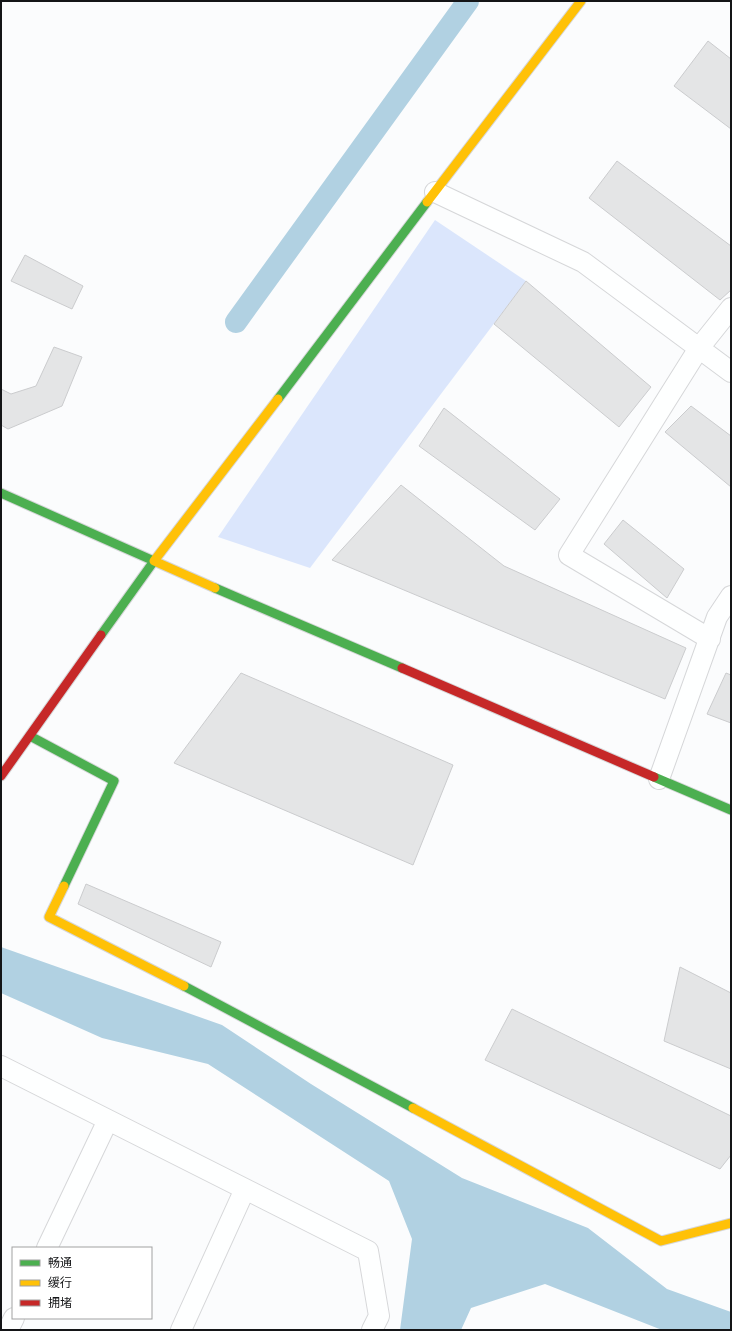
<svg xmlns="http://www.w3.org/2000/svg" width="732" height="1331" viewBox="0 0 732 1331" font-family="Inter,'Noto Sans SC',sans-serif">
  <style>
    .green { fill: #dbe6fc }
    .water { fill: #b1d1e2 }
    .lines { fill: none; stroke-linecap: round; stroke-linejoin: round }
    .canal { stroke: #b1d1e2; stroke-width: 22 }
    .building { fill: #e4e5e6; stroke: #cbccce }
    .street-casing { stroke: #d6d7d9; stroke-width: 22 }
    .fast-casing { stroke: #d6d7d9; stroke-width: 11 }
    .slow-casing { stroke: #d6d7d9; stroke-width: 11 }
    .jam-casing { stroke: #d6d7d9; stroke-width: 11 }
    .street { stroke: #feffff; stroke-width: 20 }
    .fast { stroke: #4caf50; stroke-width: 9 }
    .slow { stroke: #ffc107; stroke-width: 9 }
    .jam { stroke: #c62828; stroke-width: 9 }
  </style>
  <rect width="100%" height="100%" fill="#fbfcfd"/>
  <path class="green" d="M435 220 526 281 310 568 218 537Z"/>
  <path class="water" d="M1 947 222 1025 311 1084 462 1178 588 1228 667 1289 731 1312V1330H662L545 1284 471 1308 461 1330H400L412 1239 389 1181 208 1064 102 1038 1 993Z"/>
  <g class="lines">
    <path class="canal" d="M236 322 468 1"/>
  </g>
  <path class="building" d="M708 41 731 59V129L674 86Z
    M617 161 731 246V290L720 300 589 198Z
    M25 255 83 286 72 309 11 281Z
    M526 281 651 387 619 427 494 324Z
    M54 347 82 357 62 406 8 429 1 425V389L11 394 36 386Z
    M691 406 731 436V487L665 432Z
    M444 408 560 499 535 530 419 446Z
    M401 485 504 566 686 648 665 699 332 560Z
    M623 520 684 569 667 598 604 544Z
    M241 673 453 765 413 865 174 763Z
    M726 673 731 675V723L707 714Z
    M86 884 221 942 211 967 78 904Z
    M680 967 731 993V1069L664 1041Z
    M512 1009 731 1116V1155L720 1169 485 1060Z"/>
  <g class="lines">
    <g class="street-casing">
      <path id="street" d="M435 192 583 262 731 372
        M710 639 569 555 699 348 731 308
        M659 779 717 617 731 596
        M1 1066 368 1251 379 1316 372 1330
        M47 1248 108 1120
        M8 1330 14 1318
        M181 1330 245 1189"/>
    </g>
    <g class="fast-casing">
      <path id="fast" d="M278 399 427 202
        M1 493 154 561 101 635
        M215 588 402 668
        M30 736 114 781 64 886
        M654 777 731 810
        M184 986 413 1108"/>
    </g>
    <g class="slow-casing">
      <path id="slow" d="M427 202 581 1
        M215 588 154 561 278 399
        M64 886 49 917 184 986
        M413 1108 661 1241 731 1223"/>
    </g>
    <g class="jam-casing">
      <path id="jam" d="M402 668 654 777
        M1 776 101 635"/>
    </g>
    <use href="#street" class="street"/>
    <use href="#fast" class="fast"/>
    <use href="#slow" class="slow"/>
    <use href="#jam" class="jam"/>
  </g>
  <rect width="732" height="1331" fill="none" stroke="#141517" stroke-width="4"/>
  <rect x="12" y="1247" width="140" height="72" fill="#ffffff" stroke="#a1a1a2"/>
  <rect x="20" y="1260" width="20" height="6" fill="#4caf50" stroke="#a1a1a2"/>
  <text x="48" y="1267" font-size="12" fill="#141517">畅通</text>
  <rect x="20" y="1280" width="20" height="6" fill="#ffc107" stroke="#a1a1a2"/>
  <text x="48" y="1287" font-size="12" fill="#141517">缓行</text>
  <rect x="20" y="1300" width="20" height="6" fill="#c62828" stroke="#a1a1a2"/>
  <text x="48" y="1307" font-size="12" fill="#141517">拥堵</text>
</svg>
